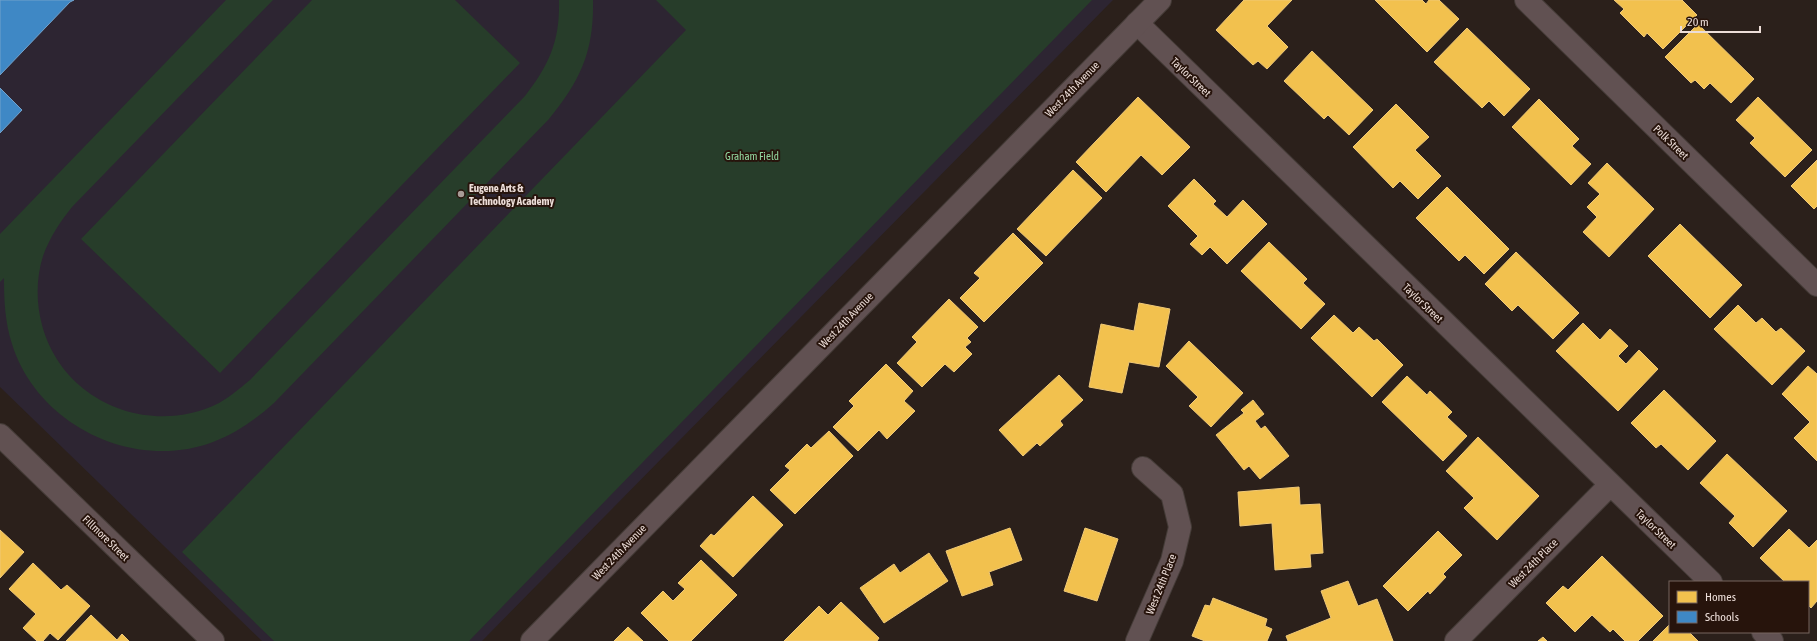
<svg xmlns="http://www.w3.org/2000/svg" width="1817" height="641" viewBox="0 0 1817 641" font-family="'Asap Condensed',sans-serif">
  <style>
    .education { fill: #2d2532 }
    .green { fill: #273d2a }
    .homes { fill: #f2c14e; stroke: #f0c977 }
    .schools { fill: #3f88c5; stroke: #73a2cb }
    .lines { fill: none; stroke-linecap: round; stroke-linejoin: round }
    .minor-casing { stroke: #443b37; stroke-width: 24 }
    .tertiary-casing { stroke: #443b37; stroke-width: 24 }
    .minor { stroke: #615152; stroke-width: 22 }
    .tertiary { stroke: #615152; stroke-width: 22 }
    .poi-dot { fill: #a89b96; stroke: #27140c; stroke-width: 1.5 }
    .labels { text-anchor: middle; stroke-width: 4; stroke-linejoin: round; paint-order: stroke }
    .street-label { font-size: 11px; fill: #ecddd8; stroke: #27140c }
    .park-label { font-size: 11px; fill: #92d7a0; stroke: #27140c }
    .poi-label { font-size: 11px; font-weight: bold; fill: #ecddd8; stroke: #27140c; text-anchor: start }
  </style>
  <rect width="100%" height="100%" fill="#2b201b"/>
  <path class="education" d="M0 0H1113L482 641H262L0 387Z"/>
  <path class="green" d="M226 0H273L72 207C60 222 50 237 43 256 36 278 36 303 42 325 62 401 149 438 219 403 230 397 240 388 250 380L525 96C550 64 560 40 559 0H593C594 51 581 80 549 119L274 403C256 419 237 433 213 442 134 472 37 425 12 344 5 322 4 301 4 278L0 282V234Z
    M312 0H455L520 63 220 373 81 239Z
    M656 0H1092L469 641H274L182 552 686 30Z"/>
  <path class="homes" d="M1244 0H1292L1267 26 1288 47 1267 69 1258 61 1253 65 1216 30Z
    M1375 0H1422L1426 4 1429 0H1439L1459 19 1427 52Z
    M1614 0H1682L1697 15 1663 49 1647 33 1644 37 1620 13 1624 9Z
    M1698 24 1754 79 1731 103 1710 83 1704 89 1695 80 1691 83 1665 57Z
    M1467 28 1530 89 1504 116 1489 101 1482 108 1434 62Z
    M1312 51 1373 110 1349 135 1328 115 1324 119 1284 81Z
    M1138 97 1190 147 1162 175 1141 155 1106 192 1076 162Z
    M1758 97 1812 150 1785 177 1750 143 1755 138 1736 120Z
    M1539 99 1579 139 1572 146 1591 164 1571 185 1512 127Z
    M1396 104 1429 137 1415 150 1441 176 1418 199 1400 181 1393 188 1353 147Z
    M1817 160V206L1814 209 1791 186Z
    M1607 163 1654 209 1609 257 1583 232 1597 217 1587 207 1600 194 1588 183Z
    M1073 170 1102 198 1046 256 1017 229Z
    M1194 179 1216 201 1213 204 1227 217 1243 200 1267 224 1227 264 1210 247 1202 255 1190 244 1198 236 1168 206Z
    M1447 187 1509 249 1484 274 1465 255 1459 261 1416 218Z
    M1680 224 1742 285 1710 318 1648 256Z
    M1013 233 1043 263 984 322 960 298 980 278 974 273Z
    M1269 242 1307 279 1303 283 1325 304 1301 329 1241 271Z
    M1516 252 1579 313 1553 339 1518 305 1512 311 1485 284Z
    M949 299 978 327 967 338 971 342 965 347 972 354 954 372 945 364 922 387 897 363 917 342 912 337Z
    M1139 303 1170 309 1159 367 1129 362 1122 393 1089 387 1101 324 1134 331Z
    M1738 305 1756 323 1762 318 1776 332 1781 328 1805 351 1772 385 1714 329Z
    M1334 315 1353 333 1359 327 1374 341 1377 339 1403 365 1372 397 1311 338Z
    M1583 323 1600 340 1610 329 1628 346 1618 356 1626 364 1639 350 1658 369 1618 411 1556 351Z
    M1189 341 1243 393 1211 427 1189 406 1198 397 1166 366Z
    M886 364 913 391 904 401 915 411 887 439 879 430 858 451 833 427 854 406 849 401Z
    M1808 366 1817 374V461L1794 438 1810 422 1782 394Z
    M1059 375 1083 400 1060 421 1063 425 1040 446 1037 443 1023 456 999 430Z
    M1407 376 1427 395 1430 391 1452 412 1447 417 1467 436 1443 461 1382 402Z
    M1664 390 1716 441 1688 470 1661 444 1656 448 1631 423Z
    M1253 400 1264 414 1255 421 1261 429 1265 426 1289 456 1260 479 1249 466 1244 470 1216 435 1244 413 1241 410Z
    M829 431 853 456 795 514 770 490 790 470 785 466 807 444 811 448Z
    M1478 437 1539 496 1497 540 1464 508 1474 498 1446 471Z
    M1727 454 1787 511 1753 547 1729 523 1735 516 1700 483Z
    M1299 487 1300 505 1320 504 1323 553 1310 554 1311 567 1275 570 1272 523 1240 526 1238 492Z
    M753 496 783 525 733 577 700 546 711 534 714 536Z
    M1010 528 1022 560 989 572 993 585 962 596 946 551Z
    M1085 528 1118 539 1097 601 1064 591Z
    M1789 529 1809 548 1817 540V601L1811 608 1808 605V582H1785L1760 558Z
    M0 530 24 552 0 578Z
    M1438 531 1462 555 1443 574 1446 577 1430 594 1428 591 1408 611 1383 586Z
    M929 553 948 581 884 623 860 588 894 564 900 573Z
    M1602 556 1663 616 1638 641H1625L1613 629 1610 632 1592 615 1575 632 1546 603 1563 586 1568 590Z
    M701 560 737 595 691 641H669L641 613 663 591 673 601 685 589 678 583Z
    M33 563 61 590 67 585 90 606 58 640 50 633 43 641H37L23 628 36 614 9 589Z
    M1348 581 1358 606 1377 599 1393 641H1288L1286 636 1331 618 1321 591Z
    M1213 598 1267 619 1265 626 1272 629 1267 641H1205L1192 636 1205 605 1210 606Z
    M841 602 879 638 877 641H784L819 606 828 615Z
    M91 615 117 640 122 634 129 641H66Z
    M1670 624V632H1689L1698 641H1653Z
    M628 627 643 641H614Z
    M1543 637 1547 641H1538Z"/>
  <path class="schools" d="M0 0H74L70 2 0 75Z
    M0 88 22 110 0 133Z"/>
  <g class="lines">
    <g class="minor-casing">
      <path id="minor" d="M1137 23 1711 582
        M0 435 213 641
        M1763 632 1772 641
        M1137 641 1172 561 1180 527 1172 494 1143 468
        M1456 641 1610 485"/>
    </g>
    <g class="tertiary-casing">
      <path id="tertiary" d="M1526 0 1817 285
        M532 641 1160 0"/>
    </g>
    <use href="#minor" class="minor"/>
    <use href="#tertiary" class="tertiary"/>
  </g>
  <circle class="poi-dot" cx="461" cy="194" r="4"/>
  <g class="labels">
    <g class="street-label">
      <text transform="translate(1191 77) rotate(44)" y="4">Taylor Street</text>
      <text transform="translate(1072 89) rotate(-46)" y="4">West 24th Avenue</text>
      <text transform="translate(1671 142) rotate(44)" y="4">Polk Street</text>
      <text transform="translate(1423 303) rotate(44)" y="4">Taylor Street</text>
      <text transform="translate(846 320) rotate(-46)" y="4">West 24th Avenue</text>
      <text transform="translate(1656 529) rotate(44)" y="4">Taylor Street</text>
      <text transform="translate(106 538) rotate(44)" y="4">Fillmore Street</text>
      <text transform="translate(619 552) rotate(-46)" y="4">West 24th Avenue</text>
      <text transform="translate(1533 563) rotate(-45)" y="4">West 24th Place</text>
      <text transform="translate(1161 584) rotate(-68)" y="4">West 24th Place</text>
    </g>
    <g class="park-label">
      <text x="752" y="160">Graham Field</text>
    </g>
    <g class="poi-label">
      <text x="469" y="192">Eugene Arts &amp;<tspan x="469" dy="13">Technology Academy</tspan></text>
    </g>
  </g>
  <rect x="1669" y="581" width="140" height="52" fill="#27140c" stroke="#76645e"/>
  <rect x="1677" y="591" width="20" height="12" fill="#f2c14e" stroke="#76645e"/>
  <text x="1705" y="601" font-size="12" fill="#ecddd8">Homes</text>
  <rect x="1677" y="611" width="20" height="12" fill="#3f88c5" stroke="#76645e"/>
  <text x="1705" y="621" font-size="12" fill="#ecddd8">Schools</text>
  <path d="M1681 26v6h79v-6" fill="none" stroke="#ecddd8" stroke-width="2"/>
  <text x="1687" y="26" font-size="12" fill="#ecddd8" stroke="#27140c" stroke-width="3" paint-order="stroke">20 m</text>
</svg>
